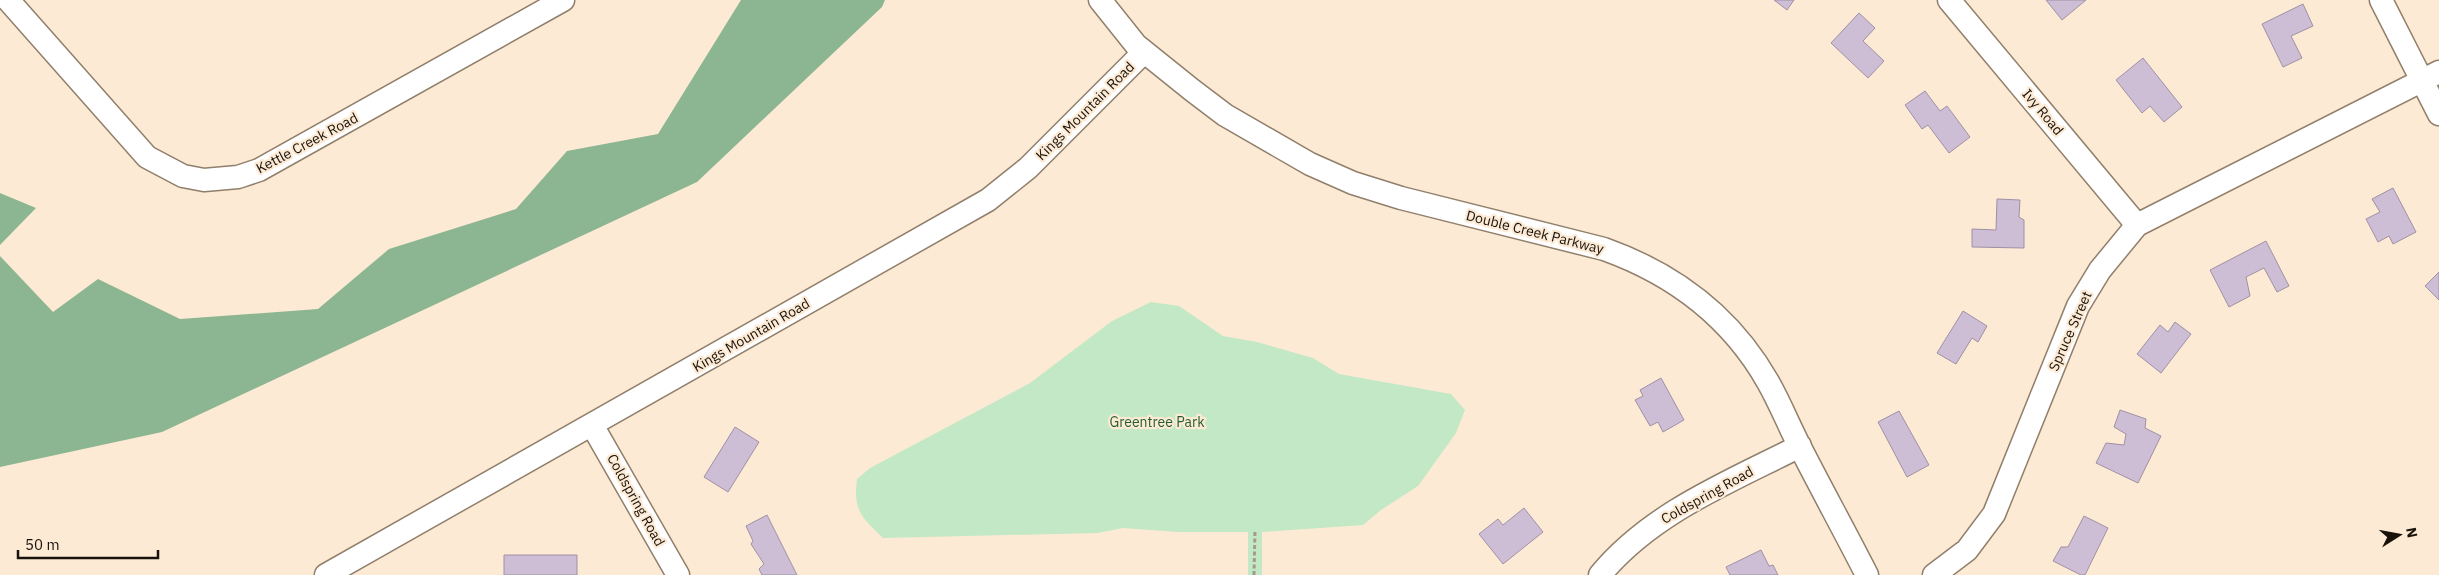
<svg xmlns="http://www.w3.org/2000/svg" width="2439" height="575" viewBox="0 0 2439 575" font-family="'IBM Plex Sans',sans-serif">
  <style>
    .green { fill: #c2e8c6 }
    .forest { fill: #8cb591 }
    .building { fill: #cebed5; stroke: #9f90a5 }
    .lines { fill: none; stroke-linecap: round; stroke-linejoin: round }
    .minor-casing { stroke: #907f6b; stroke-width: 25 }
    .path { stroke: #a89a89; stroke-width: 3; stroke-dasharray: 4 2.5; stroke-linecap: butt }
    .minor { stroke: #fff; stroke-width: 22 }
    .labels { text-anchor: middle; stroke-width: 4.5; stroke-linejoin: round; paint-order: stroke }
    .street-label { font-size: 14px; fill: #18120b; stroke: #fdead4 }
    .park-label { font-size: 14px; fill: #225f30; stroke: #fdead4 }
  </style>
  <rect width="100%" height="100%" fill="#fdead4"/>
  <path class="green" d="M1151 302 1179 306 1223 336 1257 342 1313 358 1339 374 1451 394 1465 410 1456 433 1418 486 1381 510 1363 525 1262 532V575H1248V532H1178L1123 528 1098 533 883 538C861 517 853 510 857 479L870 468 1030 383 1112 321Z"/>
  <path class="forest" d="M741 0H885L882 7 697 182 162 432 0 467V256L53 312 98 279 180 319 318 309 389 249 516 209 567 151 658 134Z
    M0 193 36 208 0 245Z"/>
  <path class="building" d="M1774 0H1794L1787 10Z
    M2046 0H2086L2062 20Z
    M2303 4 2313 26 2291 36 2302 58 2283 67 2262 24Z
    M1859 13 1875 28 1863 41 1884 61 1868 78 1831 43Z
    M2143 58 2182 107 2164 122 2150 106 2142 113 2116 80Z
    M1925 91 1940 111 1947 106 1970 137 1949 153 1928 125 1922 129 1905 105Z
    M2393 188 2416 232 2393 244 2389 236 2378 242 2366 219 2380 212 2372 199Z
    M1997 199 2020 200 2019 217 2024 220V248L1972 247V229L1996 230Z
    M2266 241 2289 286 2277 292 2264 268 2246 277 2250 296 2229 307 2210 270Z
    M2439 272V300L2425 286Z
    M1963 311 1987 326 1978 342 1972 338 1956 364 1937 353Z
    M2175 322 2191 334 2161 373 2137 354 2160 325 2168 332Z
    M1661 378 1684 420 1663 432 1658 422 1650 426 1635 400 1643 396 1640 390Z
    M2120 410 2146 419 2145 428 2161 436 2138 483 2096 463 2106 443 2124 445 2126 434 2114 427Z
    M1899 411 1929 465 1907 477 1878 422Z
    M735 427 759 442 728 492 704 477Z
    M1524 508 1543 532 1503 564 1479 534 1498 519 1503 525Z
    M767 515 797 575H762L759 569 764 564 751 544 753 541 746 526Z
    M2084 516 2108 528 2085 575H2081L2053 561 2061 547H2068Z
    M1761 550 1769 566 1773 565 1778 575H1730L1726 567Z
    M504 555H577V575H504Z"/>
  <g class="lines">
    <g class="minor-casing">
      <path id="minor" d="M8 0 147 157 183 176 204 180 238 177 259 170 563 0
        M1100 0 1136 45 1192 90 1225 115 1310 164 1353 183 1401 198 1604 249C1674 274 1731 317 1768 382 1780 403 1789 426 1800 447 1822 490 1845 532 1867 575
        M1949 0 2137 225
        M2381 0 2439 114
        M592 425 678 575
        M326 575 988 200 1028 168 1144 52
        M1600 575C1651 513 1729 482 1800 446
        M1934 575 1967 550 1994 514 2078 306 2100 270 2137 225 2439 72"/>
    </g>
    <path class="path" d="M1254 575 1255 530"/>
    <use href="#minor" class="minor"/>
  </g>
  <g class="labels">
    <g class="street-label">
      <text transform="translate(1085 111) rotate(-45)" y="5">Kings Mountain Road</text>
      <text transform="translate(2043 112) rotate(50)" y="5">Ivy Road</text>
      <text transform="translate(307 143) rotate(-28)" y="5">Kettle Creek Road</text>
      <text transform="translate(1535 232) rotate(14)" y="5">Double Creek Parkway</text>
      <text transform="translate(2070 331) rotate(-66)" y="5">Spruce Street</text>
      <text transform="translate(751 335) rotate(-30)" y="5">Kings Mountain Road</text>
      <text transform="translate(1707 495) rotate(-29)" y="5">Coldspring Road</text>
      <text transform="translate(636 500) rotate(61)" y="5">Coldspring Road</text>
    </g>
    <g class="park-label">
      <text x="1157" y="427">Greentree Park</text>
    </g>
  </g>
  <g transform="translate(2399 535) rotate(79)" stroke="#fdead4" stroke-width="4" paint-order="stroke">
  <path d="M0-4L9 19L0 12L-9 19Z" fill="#18120b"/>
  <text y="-8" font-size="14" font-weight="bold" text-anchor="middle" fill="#18120b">N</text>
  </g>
  <path d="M18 550v8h140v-8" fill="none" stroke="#18120b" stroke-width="2.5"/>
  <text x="25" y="550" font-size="15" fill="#18120b" stroke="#fdead4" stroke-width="4" paint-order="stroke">50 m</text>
</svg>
